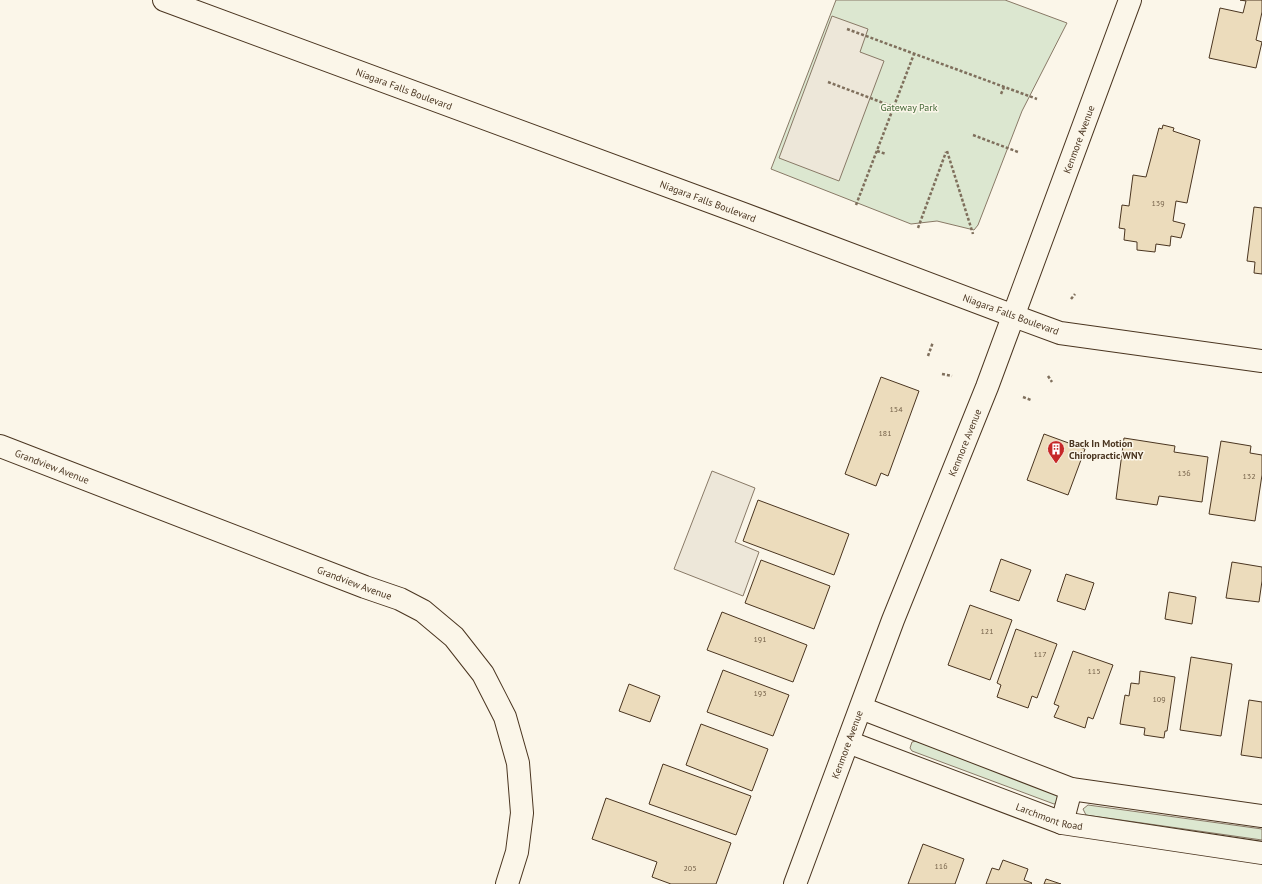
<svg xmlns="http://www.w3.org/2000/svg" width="1262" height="884" viewBox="0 0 1262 884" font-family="'PT Sans',sans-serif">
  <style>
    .green { fill: #dce7d0; stroke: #887966 }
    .parking { fill: #ede7d9; stroke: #887966 }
    .building { fill: #ecdcbc; stroke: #4a3520 }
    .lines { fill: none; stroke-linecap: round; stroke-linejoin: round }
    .minor-casing { stroke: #4a3520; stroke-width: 24 }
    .secondary-casing { stroke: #4a3520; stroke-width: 24 }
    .path { stroke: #7f6f5c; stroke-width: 2.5; stroke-dasharray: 3 2; stroke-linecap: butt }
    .minor { stroke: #fbf6e9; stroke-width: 22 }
    .secondary { stroke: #fbf6e9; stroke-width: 22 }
    .labels { text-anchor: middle; stroke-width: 3; stroke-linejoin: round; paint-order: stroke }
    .number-label { font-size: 8px; fill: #725f47 }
    .street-label { font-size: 10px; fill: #4a3520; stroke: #fbf6e9 }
    .park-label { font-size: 10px; fill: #436837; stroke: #fbf6e9 }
    .poi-label { font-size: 10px; font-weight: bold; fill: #4a3520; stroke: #fbf6e9; text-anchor: start }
  </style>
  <rect width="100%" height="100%" fill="#fbf6e9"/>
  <path class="green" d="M836 0H1005L1067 23 1022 111 978 225 974 230 937 221 911 224 771 169Z
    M916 741 1058 794 1060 797 1058 803 1054 804 912 751 910 748 912 742Z
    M1088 805 1262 829V840L1086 815 1083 809Z"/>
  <path class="parking" d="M832 16 868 29 860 52 884 61 839 181 779 158Z
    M712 471 755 488 735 542 759 552 743 596 674 569Z"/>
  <path class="building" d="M1240 0H1262V12L1256 40 1262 42 1256 68 1209 58 1220 8 1243 13 1246 1Z
    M1163 125 1174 128 1173 131 1200 140 1187 203 1176 201 1173 221 1185 224 1181 238 1171 236 1170 246 1156 244 1155 252 1137 250V242L1124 240 1125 229 1119 228 1122 205 1129 206 1133 175 1146 177 1159 128 1162 129Z
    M1254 207 1262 208V274L1254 273 1255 262 1247 261Z
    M881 377 919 391 888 476 881 473 876 486 845 474Z
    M1044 434 1085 449 1068 495 1027 480Z
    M1124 438 1175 446 1174 452 1208 457 1202 502 1159 496 1157 505 1116 499Z
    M1221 441 1251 446 1250 453 1262 455V475L1255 521 1209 514Z
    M758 500 849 534 834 575 743 541Z
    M1001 559 1031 570 1019 601 990 591Z
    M761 560 830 586 814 629 745 603Z
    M1232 562 1262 567V581L1259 602 1226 598Z
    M1066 574 1094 583 1085 610 1057 601Z
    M1169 592 1196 597 1192 624 1165 619Z
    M970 605 1012 620 990 680 948 665Z
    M722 612 807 645 793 682 707 650Z
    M1016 629 1057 644 1037 698 1032 696 1028 708 997 697 1001 685 997 683Z
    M1073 651 1113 665 1093 719 1088 717 1085 728 1054 717 1059 706 1054 704Z
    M1191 657 1232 664 1221 736 1180 730Z
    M723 670 789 695 773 736 707 712Z
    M1140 671 1175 677 1167 731H1165L1164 738 1144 735 1145 728 1120 724 1125 695 1129 696 1131 683 1139 684Z
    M629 684 660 696 650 722 619 711Z
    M1249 700 1262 702V758L1241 755Z
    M701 724 768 749 752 791 686 765Z
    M663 764 751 796 736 835 649 804Z
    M606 798 731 843 716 884H671L652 877 657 862 592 839Z
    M923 844 964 859 955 884H908Z
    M1003 860 1028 869 1024 880 1032 883 1031 884H986L992 868 999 870Z
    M1046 879 1061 884H1044Z"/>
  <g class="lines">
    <g class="minor-casing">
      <g id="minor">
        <path d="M1014 316 1060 333 1262 361"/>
        <path id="s1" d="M0 446 365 587 400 599 423 611 454 637 483 674 505 717 518 763 522 813 517 852 507 884"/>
        <path d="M861 708 1071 789 1262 816"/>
        <path id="s2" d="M848 742 1062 823 1262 853"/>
        <path d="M1062 823 1071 789"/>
      </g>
    </g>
    <g class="secondary-casing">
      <g id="secondary">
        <path id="s3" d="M164 0 741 213 1014 316"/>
        <path id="s4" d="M795 884 893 620 987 387 1130 0"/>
      </g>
    </g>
    <path class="path" d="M847 29 1037 99
      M828 82 894 107
      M1001 94 1004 87
      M973 135 1018 152
      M877 151 886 154
      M947 151 973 234
      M856 205 914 54
      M918 228 946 152
      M1071 299 1075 294
      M928 356 933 342
      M942 374 952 376
      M1048 376 1052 382
      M1023 397 1031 400"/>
    <use href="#minor" class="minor"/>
    <use href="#secondary" class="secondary"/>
  </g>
  <defs>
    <g id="building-pin" transform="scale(0.9)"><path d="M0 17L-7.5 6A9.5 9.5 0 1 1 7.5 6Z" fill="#c62828" stroke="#fbf6e9"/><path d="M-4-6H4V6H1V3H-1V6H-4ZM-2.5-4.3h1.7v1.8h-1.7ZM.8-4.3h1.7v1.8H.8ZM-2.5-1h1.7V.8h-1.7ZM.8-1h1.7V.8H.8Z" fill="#fff"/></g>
  </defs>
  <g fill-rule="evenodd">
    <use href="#building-pin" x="1056" y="449"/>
  </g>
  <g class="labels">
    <g class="number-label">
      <text x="1158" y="206">139</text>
      <text x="896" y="412">154</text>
      <text x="885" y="436">181</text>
      <text x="1184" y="476">136</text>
      <text x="1249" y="479">132</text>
      <text x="987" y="634">121</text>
      <text x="760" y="642">191</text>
      <text x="1040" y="657">117</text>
      <text x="1094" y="674">115</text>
      <text x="760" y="696">193</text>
      <text x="1159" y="702">109</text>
      <text x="941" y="869">116</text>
      <text x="690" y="871">205</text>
    </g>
    <g class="street-label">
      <text dy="4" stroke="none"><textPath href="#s3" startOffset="256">Niagara Falls Boulevard</textPath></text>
      <text dy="4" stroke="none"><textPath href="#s4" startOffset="797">Kenmore Avenue</textPath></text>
      <text dy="4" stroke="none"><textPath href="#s3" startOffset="580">Niagara Falls Boulevard</textPath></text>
      <text transform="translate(1011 314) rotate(20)" y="4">Niagara Falls Boulevard</text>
      <text dy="4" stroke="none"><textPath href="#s4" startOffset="473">Kenmore Avenue</textPath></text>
      <text dy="4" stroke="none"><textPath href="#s1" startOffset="56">Grandview Avenue</textPath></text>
      <text dy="4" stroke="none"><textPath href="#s1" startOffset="380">Grandview Avenue</textPath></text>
      <text dy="4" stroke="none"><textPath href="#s4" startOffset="149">Kenmore Avenue</textPath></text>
      <text dy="4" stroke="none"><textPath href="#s2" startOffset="215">Larchmont Road</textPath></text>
    </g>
    <g class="park-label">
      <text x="909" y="111">Gateway Park</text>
    </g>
    <g class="poi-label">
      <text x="1069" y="447">Back In Motion<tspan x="1069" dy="12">Chiropractic WNY</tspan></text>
    </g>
  </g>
</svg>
